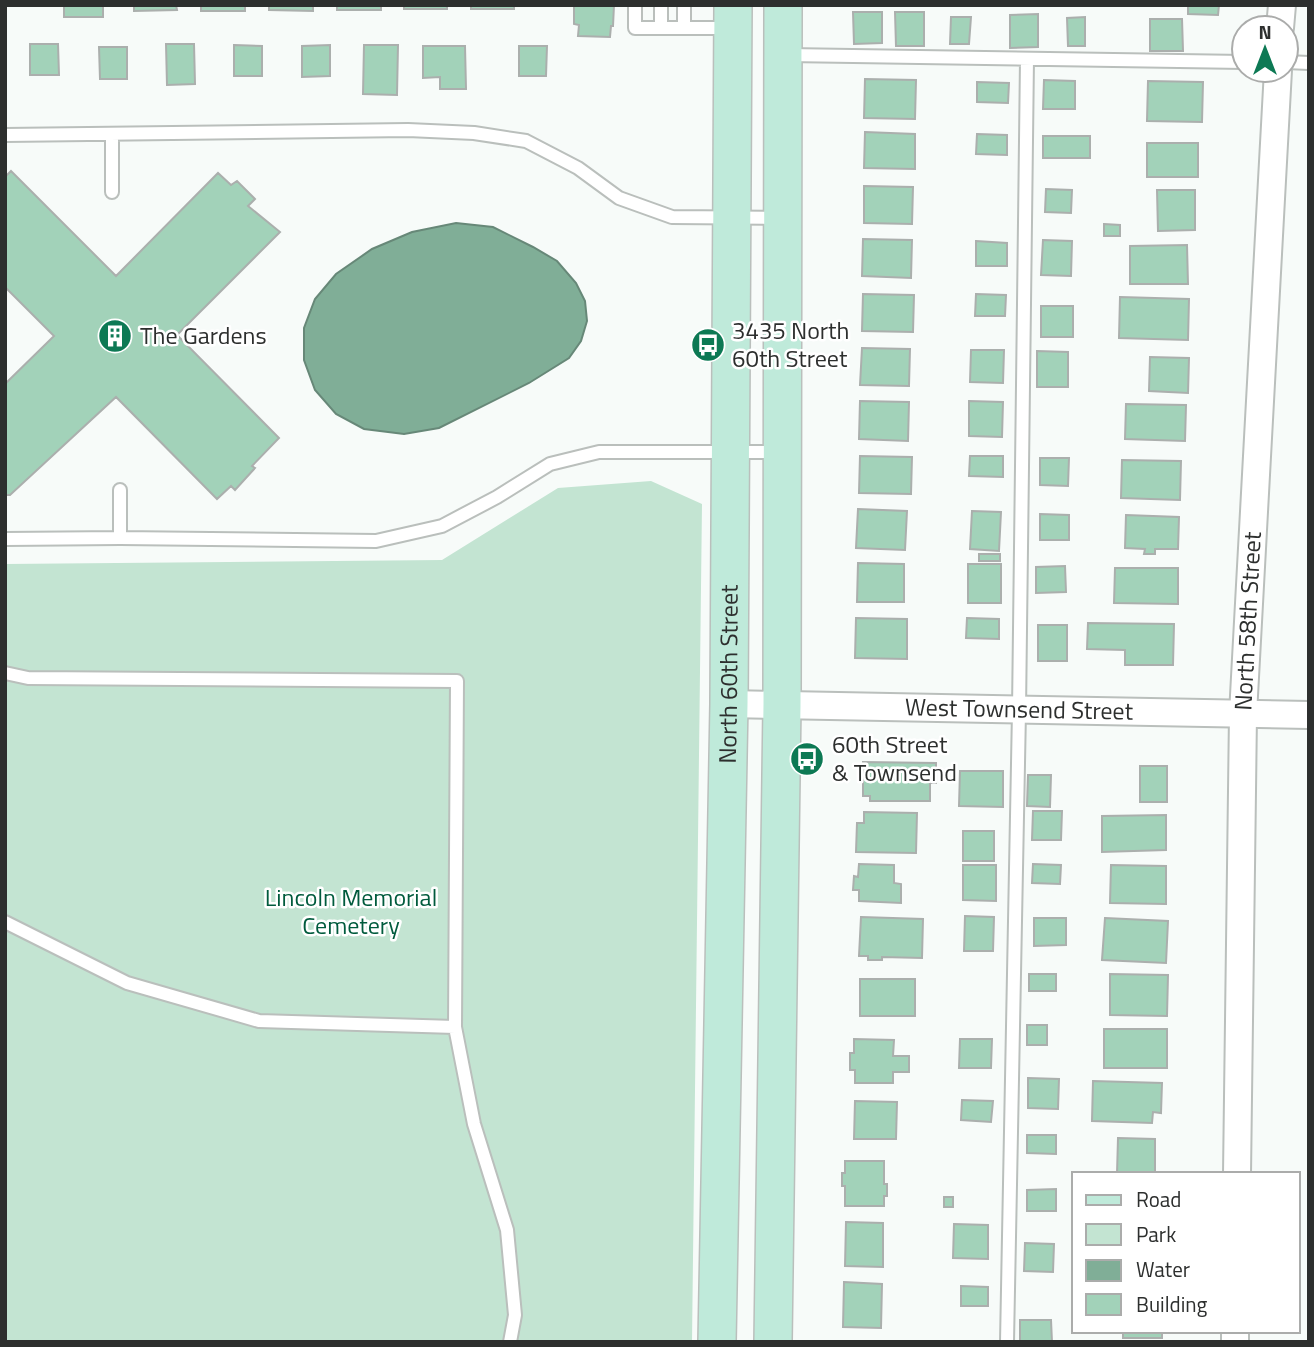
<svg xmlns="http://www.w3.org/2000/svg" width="1314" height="1347" viewBox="0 0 1314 1347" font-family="'Titillium Web',sans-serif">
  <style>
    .green { fill: #c3e4d2 }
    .water { fill: #80ae97; stroke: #678878; stroke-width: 2 }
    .building { fill: #a2d2b9; stroke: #abafad; stroke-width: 2 }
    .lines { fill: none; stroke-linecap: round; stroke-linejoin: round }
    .lane-casing { stroke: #babfbc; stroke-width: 16 }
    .street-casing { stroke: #babfbc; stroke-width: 30 }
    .secondary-casing { stroke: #babfbc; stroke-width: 40 }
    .lane { stroke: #fff; stroke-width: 12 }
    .street { stroke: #fff; stroke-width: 26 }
    .secondary { stroke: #bfeada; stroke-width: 37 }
    .labels { text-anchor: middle; stroke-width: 5; stroke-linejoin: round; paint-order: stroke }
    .poi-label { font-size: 24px; fill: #2d2f2e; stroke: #fff; text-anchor: start }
    .street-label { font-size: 24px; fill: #2d2f2e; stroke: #fff }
    .park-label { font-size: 24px; fill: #005b3d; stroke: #fff }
  </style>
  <rect width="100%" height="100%" fill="#f7fbf9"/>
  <path class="green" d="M651 481 702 504 692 1342H5V564L442 560 558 488Z"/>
  <path class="water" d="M456 223 493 227 533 247 557 261 576 283 585 301 587 321 581 341 569 358 529 383 439 428 404 434 364 429 336 414 315 390 304 360V328L315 299 336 274 372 249 412 232Z"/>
  <path class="building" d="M64 5H103V17H64Z
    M134 5H176L177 10 134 11Z
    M201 5H245V11H201Z
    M269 5H313V11L269 10Z
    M337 5H381V10H337Z
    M404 5H447V9H404Z
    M471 5H514V9H471Z
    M574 5H614L613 26H611L610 37 578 36 579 25 574 24Z
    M1188 5H1219L1218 15 1188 14Z
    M853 12H882V43L854 44Z
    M895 12H924V46H896Z
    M1038 14V47L1010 48V15Z
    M951 17H971L969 44H950Z
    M1085 17V46H1068L1067 18Z
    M1150 19H1182L1183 51H1150Z
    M30 44H58L59 75H30Z
    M166 44H194L195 84 167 85Z
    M234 45 262 46V76H234Z
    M330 45V76L302 77V46Z
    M364 45H398L397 95 363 94Z
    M423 46H465L466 89H440V77L423 78Z
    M519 46H547L546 76H519Z
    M99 47H127V79H100Z
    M865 79 916 80 915 119 864 118Z
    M1044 80 1075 81V109H1043Z
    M1148 81 1203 82 1202 122 1147 121Z
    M977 82 1009 83 1008 103 977 102Z
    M865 132 915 134V169L864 168Z
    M977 134 1007 135V155L976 154Z
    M1043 136H1090V158H1043Z
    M1147 143H1198V177H1147Z
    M11 171 116 276 218 173 231 185 237 181 255 199 248 206 280 232 177 335 279 438 252 466 255 468 235 490 231 486 217 499 116 397 10 495H5V384L54 336 5 287V177Z
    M864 186 913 187 912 224 864 223Z
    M1046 189 1072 190 1071 213 1045 212Z
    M1157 190H1195V230L1158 231Z
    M1104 224 1120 225V236H1104Z
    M863 239 912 240 911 278 862 276Z
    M1043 240 1072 241 1071 276 1041 275Z
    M976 241 1007 243V266H976Z
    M1187 245 1188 284H1130V246Z
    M863 294 914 295 913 332 862 331Z
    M976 294 1006 295 1005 316H975Z
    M1120 297 1189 299 1188 340 1119 338Z
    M1041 306H1073V337H1041Z
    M862 348 910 349 909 386 860 385Z
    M971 350H1004L1003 383 970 382Z
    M1037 351 1068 352V387H1037Z
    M1150 357 1189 358 1188 393 1149 391Z
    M860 401 909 402 908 441 859 439Z
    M969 401 1003 402 1002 437 969 436Z
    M1126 404 1186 405 1185 441 1125 439Z
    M860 456 912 457 911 494 859 493Z
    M970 456H1003V477L969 476Z
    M1040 458H1069L1068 486 1040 485Z
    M1122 460 1181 461 1180 500 1121 498Z
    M858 509 907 511 905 550 856 548Z
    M972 511 1001 512 999 551 970 549Z
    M1040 514 1069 515V540H1040Z
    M1126 515 1179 517 1178 549H1155V554H1144L1145 549 1125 548Z
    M979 554H1000V561H979Z
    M858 563 904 564V602H857Z
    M968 564H1001V603H968Z
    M1065 566 1066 592 1036 593V567Z
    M1115 568H1178V604L1114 603Z
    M856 618 907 619V659L855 658Z
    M967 618 999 619V639L966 638Z
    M1088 623 1174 624 1173 665H1125V650L1087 649Z
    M1038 625H1067V661H1038Z
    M863 762 936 763V783H930V801H870V796H863Z
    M1140 766H1167V802H1140Z
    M960 771H1003V807L959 806Z
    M1028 775H1051L1050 807 1027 806Z
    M1033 811H1062L1061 840H1032Z
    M864 812 917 813 916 853 856 852 857 823H864Z
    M1166 815V850L1102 852V816Z
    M963 831H994V861H963Z
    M859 864 894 865V883L901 884V903L859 901V890H853L854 876 858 877Z
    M1033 864 1061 865 1060 884 1032 883Z
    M963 865H996V901L963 900Z
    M1111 865 1166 866V904L1110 903Z
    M965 916 994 917 993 951H964Z
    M861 917 923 919 922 958 882 957V960H868V956H859Z
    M1034 918H1066V945L1034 946Z
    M1105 918 1168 921 1166 963 1102 960Z
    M1029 974H1056V991H1029Z
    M1110 974 1168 975 1167 1016 1110 1015Z
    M860 979H915V1016H860Z
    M1027 1025H1047V1045H1027Z
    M1104 1029H1167V1068H1104Z
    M854 1039 894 1040 893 1056H909V1072H893V1083H855V1070H850V1053H854Z
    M960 1039H992L991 1068H959Z
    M1028 1078 1059 1079 1058 1109 1028 1108Z
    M1093 1081 1162 1083 1161 1113 1153 1112 1152 1123 1092 1121Z
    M962 1100 993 1101 991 1122 961 1120Z
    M855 1101 897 1102 896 1139H854Z
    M1027 1135H1056V1154L1027 1153Z
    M1118 1138 1155 1139V1174H1117Z
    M845 1161H884V1184H887V1196H884V1206H845V1186H842V1173H845Z
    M1056 1189V1211H1027V1190Z
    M944 1197H953V1207H944Z
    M846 1222 883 1223V1267L845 1266Z
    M954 1224 988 1225V1259L953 1258Z
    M1025 1243 1054 1244 1053 1272 1024 1271Z
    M844 1282 882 1284 881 1328 843 1327Z
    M961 1286 988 1287V1306H961Z
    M1020 1320H1051L1052 1342H1020Z
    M1123 1331H1162V1338H1123Z"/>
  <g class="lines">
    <g class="lane-casing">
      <path id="lane" d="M635 5V28H731
        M684 5V28
        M661 28V5
        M787 55 1244 62
        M1286 62 1309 63
        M112 134V192
        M5 135 408 130 474 133 526 141 578 168 619 198 672 217 779 218
        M120 490V538
        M5 539 120 538 376 541 442 526 497 497 550 464 599 452H780
        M5 673 28 678 457 681 455 1027 474 1124 507 1230 515 1315 510 1342
        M5 922 127 983 259 1021 455 1027
        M1007 1342 1019 711 1027 59"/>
    </g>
    <g class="street-casing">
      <g id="street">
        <path d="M1280 28 1282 5"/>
        <path id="s1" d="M729 704 1309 715"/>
        <path id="s2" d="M1237 1174 1243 714 1278 70"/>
        <path d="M1235 1342V1331"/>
      </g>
    </g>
    <g class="secondary-casing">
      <g id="secondary">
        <path id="s3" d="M717 1342 729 704 733 5"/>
        <path d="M773 1342 782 705 783 5"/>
      </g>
    </g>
    <use href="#lane" class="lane"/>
    <use href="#street" class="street"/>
    <use href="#secondary" class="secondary"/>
  </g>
  <defs>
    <g id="building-disc" transform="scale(1.75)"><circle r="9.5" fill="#0d7954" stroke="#fff"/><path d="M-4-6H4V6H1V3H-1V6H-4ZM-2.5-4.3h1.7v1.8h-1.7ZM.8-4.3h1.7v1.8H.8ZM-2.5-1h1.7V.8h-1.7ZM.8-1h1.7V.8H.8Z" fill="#fff"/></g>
    <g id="bus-disc" transform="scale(1.75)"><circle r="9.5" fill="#0d7954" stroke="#fff"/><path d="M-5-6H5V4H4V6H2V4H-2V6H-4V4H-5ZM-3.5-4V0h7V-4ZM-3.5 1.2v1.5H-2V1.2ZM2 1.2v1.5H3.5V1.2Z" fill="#fff"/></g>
  </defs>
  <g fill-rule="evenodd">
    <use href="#building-disc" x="115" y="336"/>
    <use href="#bus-disc" x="708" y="345"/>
    <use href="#bus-disc" x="807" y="759"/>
  </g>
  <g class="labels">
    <g class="poi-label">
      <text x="732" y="339">3435 North<tspan x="732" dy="28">60th Street</tspan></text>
      <text x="140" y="344">The Gardens</text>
      <text x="832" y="753">60th Street<tspan x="832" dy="28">&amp; Townsend</tspan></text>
    </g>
    <g class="street-label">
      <text dy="8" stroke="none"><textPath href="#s2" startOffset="553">North 58th Street</textPath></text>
      <text dy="8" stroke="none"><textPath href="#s3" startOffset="668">North 60th Street</textPath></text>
      <text dy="8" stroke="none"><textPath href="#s1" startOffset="290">West Townsend Street</textPath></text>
    </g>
    <g class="park-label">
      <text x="351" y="906">Lincoln Memorial<tspan x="351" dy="28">Cemetery</tspan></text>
    </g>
  </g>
  <rect width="1314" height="1347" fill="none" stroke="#2d2f2e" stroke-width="14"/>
  <rect x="1072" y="1172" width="228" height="161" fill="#ffffff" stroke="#abacab" stroke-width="2"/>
  <rect x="1086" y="1195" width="35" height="10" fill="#bfeada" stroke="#abacab" stroke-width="2"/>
  <text x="1136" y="1207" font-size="21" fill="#2d2f2e">Road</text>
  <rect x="1086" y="1224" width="35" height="21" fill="#c3e4d2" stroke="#abacab" stroke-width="2"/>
  <text x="1136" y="1242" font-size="21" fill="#2d2f2e">Park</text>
  <rect x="1086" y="1260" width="35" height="21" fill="#80ae97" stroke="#abacab" stroke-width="2"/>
  <text x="1136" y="1277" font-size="21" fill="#2d2f2e">Water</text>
  <rect x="1086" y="1294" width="35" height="21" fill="#a2d2b9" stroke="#abacab" stroke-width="2"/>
  <text x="1136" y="1312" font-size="21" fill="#2d2f2e">Building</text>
  <g transform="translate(1265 49)"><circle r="33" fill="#ffffff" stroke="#abacab" stroke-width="2"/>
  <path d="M0-5L12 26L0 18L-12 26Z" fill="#0d7954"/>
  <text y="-10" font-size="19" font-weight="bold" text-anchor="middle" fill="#2d2f2e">N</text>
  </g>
</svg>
